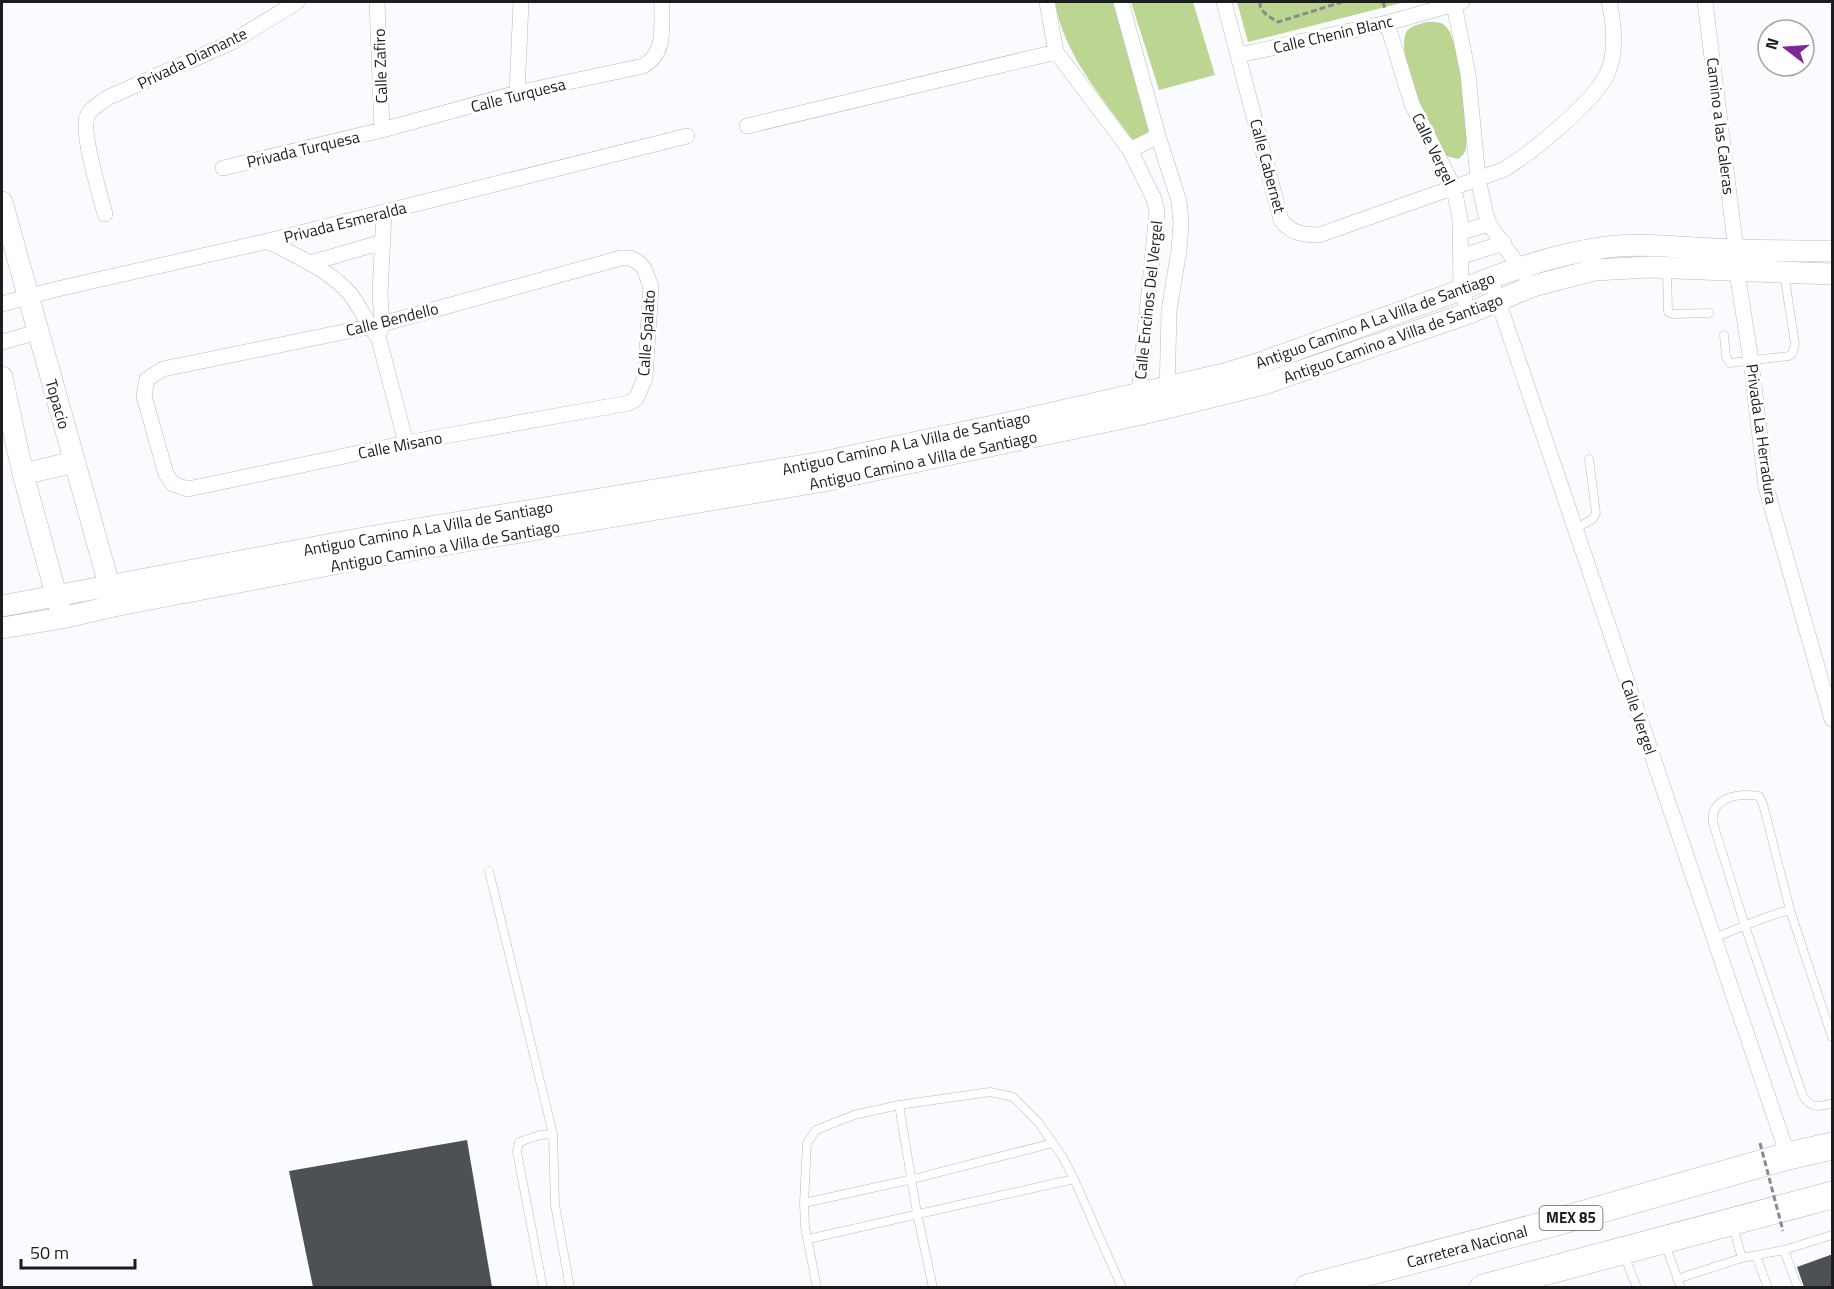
<svg xmlns="http://www.w3.org/2000/svg" width="1834" height="1289" viewBox="0 0 1834 1289" font-family="'Titillium Web',sans-serif">
  <style>
    .green { fill: #bcd692 }
    .building { fill: #4d5054 }
    .lines { fill: none; stroke-linecap: round; stroke-linejoin: round }
    .lane-casing { stroke: #b7bbc0; stroke-width: 9 }
    .street-casing { stroke: #b7bbc0; stroke-width: 16 }
    .secondary-casing { stroke: #b7bbc0; stroke-width: 22 }
    .highway-casing { stroke: #b7bbc0; stroke-width: 28 }
    .path { stroke: #898b8d; stroke-width: 3; stroke-dasharray: 6 3; stroke-linecap: butt }
    .lane { stroke: #fff; stroke-width: 8 }
    .street { stroke: #fff; stroke-width: 15 }
    .secondary { stroke: #fff; stroke-width: 21 }
    .highway { stroke: #fff; stroke-width: 27 }
    .path-bridge { stroke: #898b8d; stroke-width: 3; stroke-dasharray: 6 3; stroke-linecap: butt }
    .labels { text-anchor: middle; stroke-width: 6; stroke-linejoin: round; paint-order: stroke }
    .shield { fill: #fff; stroke: #5f6162; stroke-width: 1.5 }
    .shield-label { font-size: 15px; font-weight: bold; fill: #1b1d1e }
    .street-label { font-size: 16px; fill: #1b1d1e; stroke: #fff }
  </style>
  <rect width="100%" height="100%" fill="#f9fbfe"/>
  <path class="green" d="M1055 2H1116L1149 129 1147 134 1136 140 1132 139C1101 96 1064 55 1055 2Z
    M1131 2H1193L1215 75 1159 90Z
    M1237 2H1405L1248 42Z
    M1427 22C1435 22 1443 21 1448 29 1459 44 1469 129 1466 148 1465 154 1462 156 1458 159L1446 156C1439 144 1431 133 1425 120 1418 103 1396 47 1407 31 1412 25 1420 24 1427 22Z"/>
  <path class="building" d="M467 1140 492 1287H313L289 1171Z
    M1833 1254V1287H1804L1797 1267Z"/>
  <g class="lines">
    <g class="lane-casing">
      <path id="lane" d="M1667 270 1668 312 1673 314 1709 313
        M1724 335 1726 357 1730 363 1789 356 1792 354 1795 344 1784 273
        M1575 529 1593 519 1596 513 1589 459
        M489 871 553 1134
        M1790 910 1832 1037
        M1713 938C1739 929 1764 916 1790 910L1763 804 1759 796C1738 793 1710 797 1713 823L1745 926 1803 1096C1811 1109 1820 1107 1832 1103
        M899 1105 917 1213 933 1288
        M804 1203 913 1179 1053 1143
        M1733 1226 1742 1258 1784 1250 1832 1235
        M808 1239 1074 1179
        M1665 1244 1681 1288
        M1784 1250 1798 1288
        M1624 1255 1637 1288
        M1756 1256 1768 1288
        M1677 1279 1742 1258
        M543 1288 517 1152 519 1142 540 1135 553 1134 555 1205 570 1288
        M817 1288 805 1227 804 1203 807 1143 816 1130 854 1115 899 1105 990 1092 1013 1097 1038 1122 1062 1156 1074 1179 1122 1288"/>
    </g>
    <g class="street-casing">
      <path id="street" d="M377 2 382 130
        M1047 2 1056 52 1130 150 1154 199 1157 212 1139 393 1140 401
        M1121 2 1158 136 1179 201 1181 223 1179 250 1169 311 1167 395
        M1224 2 1281 220C1290 233 1304 235 1319 235L1503 170C1530 154 1594 102 1607 74 1617 54 1614 23 1609 2
        M1705 2 1736 250 1737 272 1751 361 1766 487 1832 719
        M1454 4 1468 74 1478 179 1485 211 1489 224 1524 274
        M1387 23 1412 104 1454 188 1460 219 1461 290 1469 313
        M1239 55 1387 23 1462 2
        M517 93 521 2
        M747 126 1056 52
        M1130 150 1158 136
        M223 168 382 130 517 93 643 66C667 53 661 26 662 2
        M105 214C100 195 81 133 87 117 90 108 100 104 107 98L232 42 297 2
        M1461 232 1489 224
        M268 241C297 257 329 269 351 295 361 309 368 325 379 339L406 443
        M1462 256 1504 243
        M621 258H630L638 262 644 268 651 287 645 378 636 399 629 403 406 443 188 489 173 484 166 474 144 396 147 379 163 369 382 324Z
        M310 263 383 242
        M1490 277 1788 1156
        M2 304 53 290 268 241 687 136
        M380 332 382 324 380 294 384 212
        M2 342 37 332"/>
    </g>
    <g class="secondary-casing">
      <path id="secondary" d="M2 202 113 599
        M2 377 23 474 60 609
        M23 474 75 462
        M2 606 369 537 818 463 1017 421 1224 374 1260 363 1461 290C1508 270 1556 254 1607 247 1641 243 1678 247 1713 249 1753 251 1793 251 1832 251
        M2 628 62 618 114 606 371 557 824 481 1142 414 1264 384 1469 313 1533 286 1594 270 1650 267 1832 274"/>
    </g>
    <g class="highway-casing">
      <path id="highway" d="M1308 1288 1549 1224 1788 1156 1832 1146
        M1483 1288 1832 1195"/>
    </g>
    <path class="path" d="M1260 2C1259 12 1270 17 1278 22L1342 2
      M1383 2 1385 9"/>
    <use href="#lane" class="lane"/>
    <use href="#street" class="street"/>
    <use href="#secondary" class="secondary"/>
    <use href="#highway" class="highway"/>
    <path class="path-bridge" d="M1760 1143 1783 1231"/>
  </g>
  <g class="labels">
    <rect class="shield" x="1539.5" y="1206" width="63" height="24" rx="4.5"/>
    <g class="shield-label">
      <text x="1571" y="1223">MEX 85</text>
    </g>
    <g class="street-label">
      <text transform="translate(1333 34) rotate(-13)" y="6">Calle Chenin Blanc</text>
      <text transform="translate(192 58) rotate(-26)" y="6">Privada Diamante</text>
      <text transform="translate(380 66) rotate(-92)" y="6">Calle Zafiro</text>
      <text transform="translate(518 95) rotate(-14)" y="6">Calle Turquesa</text>
      <text transform="translate(1721 126) rotate(83)" y="6">Camino a las Caleras</text>
      <text transform="translate(303 149) rotate(-13)" y="6">Privada Turquesa</text>
      <text transform="translate(1434 149) rotate(64)" y="6">Calle Vergel</text>
      <text transform="translate(1268 166) rotate(75)" y="6">Calle Cabernet</text>
      <text transform="translate(345 222) rotate(-14)" y="6">Privada Esmeralda</text>
      <text transform="translate(1148 300) rotate(-84)" y="6">Calle Encinos Del Vergel</text>
      <text transform="translate(392 319) rotate(-14)" y="6">Calle Bendello</text>
      <text transform="translate(1375 320) rotate(-20)" y="6">Antiguo Camino A La Villa de Santiago</text>
      <text transform="translate(646 333) rotate(-86)" y="6">Calle Spalato</text>
      <text transform="translate(1393 338) rotate(-20)" y="6">Antiguo Camino a Villa de Santiago</text>
      <text transform="translate(58 404) rotate(74)" y="6">Topacio</text>
      <text transform="translate(1762 434) rotate(82)" y="6">Privada La Herradura</text>
      <text transform="translate(906 443) rotate(-12)" y="6">Antiguo Camino A La Villa de Santiago</text>
      <text transform="translate(400 445) rotate(-11)" y="6">Calle Misano</text>
      <text transform="translate(923 460) rotate(-12)" y="6">Antiguo Camino a Villa de Santiago</text>
      <text transform="translate(428 528) rotate(-10)" y="6">Antiguo Camino A La Villa de Santiago</text>
      <text transform="translate(445 546) rotate(-10)" y="6">Antiguo Camino a Villa de Santiago</text>
      <text transform="translate(1639 717) rotate(71)" y="6">Calle Vergel</text>
      <text transform="translate(1467 1246) rotate(-15)" y="6">Carretera Nacional</text>
    </g>
  </g>
  <rect width="1834" height="1289" fill="none" stroke="#1b1d1e" stroke-width="6"/>
  <g transform="translate(1786 48) rotate(287)"><circle r="28" fill="#ffffff" stroke="#a4a5a5" stroke-width="1.5"/>
  <path d="M0-4.5L10 22L0 15L-10 22Z" fill="#7d2998"/>
  <text y="-9" font-size="16" font-weight="bold" text-anchor="middle" fill="#1b1d1e">N</text>
  </g>
  <path d="M21 1259v9h114v-9" fill="none" stroke="#1b1d1e" stroke-width="3"/>
  <text x="30" y="1259" font-size="18" fill="#1b1d1e" stroke="#ffffff" stroke-width="4.5" paint-order="stroke">50 m</text>
</svg>
